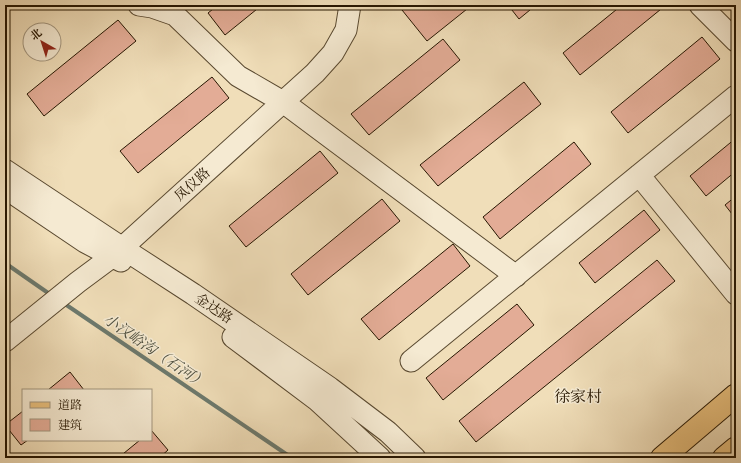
<svg xmlns="http://www.w3.org/2000/svg" width="741" height="463" viewBox="0 0 741 463" font-family="'Old Standard TT','Noto Serif SC',serif">
  <style>
    .lines { fill: none; stroke-linecap: round; stroke-linejoin: round }
    .stream { stroke: #6c796d; stroke-width: 4 }
    .building { fill: #e3ac96; stroke: #261601 }
    .minor-casing { stroke: #58482f; stroke-width: 23 }
    .major-casing { stroke: #261601; stroke-width: 24 }
    .minor { stroke: #f5ead2; stroke-width: 21 }
    .major { stroke: #e8bf7c; stroke-width: 22 }
    .labels { text-anchor: middle; stroke-width: 3; stroke-linejoin: round; paint-order: stroke }
    .street-label { font-size: 14px; fill: #261601; stroke: #f5ead2 }
    .water-label { font-size: 15px; font-style: italic; fill: #4f5040; stroke: #f5ead2 }
    .quarter-label { font-size: 16px; fill: #261601; stroke: #f5ead2 }
  </style>
  <rect width="100%" height="100%" fill="#f0deb9"/>
  <filter id="stains"><feTurbulence type="fractalNoise" baseFrequency=".005" numOctaves="4"/><feColorMatrix values="0 0 0 0 .2 0 0 0 0 .09 0 0 0 0 .02 0 0 0 .5 -.17"/></filter>
  <radialGradient id="worn" r=".72"><stop offset=".6" stop-color="#630" stop-opacity="0"/><stop offset="1" stop-color="#630" stop-opacity=".3"/></radialGradient>
  <g class="lines">
    <path class="stream" d="M5 263 51 295
      M62 302 292 458"/>
  </g>
  <path class="building" d="M218 5H262L225 35 208 13Z
    M409 5H472L427 41 402 10Z
    M508 5H536L519 19Z
    M622 5H666L580 75 563 53Z
    M118 20 136 41 44 116 27 94Z
    M702 37 720 59 628 133 611 112Z
    M443 39 460 60 369 135 351 114Z
    M212 77 229 98 138 173 120 151Z
    M524 82 541 104 438 186 420 165Z
    M736 138V171L706 196 690 176Z
    M574 142 591 164 500 239 483 217Z
    M320 151 338 173 246 247 229 226Z
    M736 196V219L725 205Z
    M382 199 400 221 308 295 291 274Z
    M644 210 660 230 595 283 579 263Z
    M453 244 470 266 379 340 361 319Z
    M657 260 675 281 476 442 459 421Z
    M517 304 534 325 443 400 426 378Z
    M70 372 84 390H48Z
    M23 411V440H28L21 445 5 425Z
    M151 430 168 450 159 458H118L140 440H151Z"/>
  <g class="lines">
    <g class="minor-casing">
      <path id="minor" d="M139 5 152 7 175 15 238 76 283 102 516 276
        M700 5 736 41
        M5 170 136 257 193 294 330 388 388 432 415 458
        M639 175 736 294
        M5 188 85 242 121 261
        M233 337 317 400 380 458
        M5 341 78 282 113 256 315 73 333 53 346 30 350 5
        M411 361 736 96"/>
    </g>
    <g class="major-casing">
      <path id="major" d="M662 458 736 395
        M724 458 736 448"/>
    </g>
    <use href="#minor" class="minor"/>
    <use href="#major" class="major"/>
  </g>
  <g class="labels">
    <g class="street-label">
      <text transform="translate(192 184) rotate(-42)" y="5">凤仪路</text>
      <text transform="translate(214 308) rotate(34)" y="5">金达路</text>
    </g>
    <g class="water-label">
      <text transform="translate(155 351) rotate(34)" y="5">小汉峪沟（石河）</text>
    </g>
    <g class="quarter-label">
      <text x="578" y="402">徐家村</text>
    </g>
  </g>
  <rect width="741" height="463" fill="none" stroke="#f0deb9" stroke-width="20"/>
  <rect x="6" y="6" width="729" height="451" fill="none" stroke="#261601" stroke-width="2"/>
  <rect x="10" y="10" width="721" height="443" fill="none" stroke="#261601"/>
  <rect x="22" y="389" width="130" height="52" fill="#f5ead2" stroke="#a2957e"/>
  <rect x="30" y="402" width="20" height="6" fill="#e8bf7c" stroke="#a2957e"/>
  <text x="58" y="409" font-size="12" fill="#261601">道路</text>
  <rect x="30" y="419" width="20" height="12" fill="#e3ac96" stroke="#a2957e"/>
  <text x="58" y="429" font-size="12" fill="#261601">建筑</text>
  <g transform="translate(42 42) rotate(321)"><circle r="19" fill="#f5ead2" stroke="#a2957e"/>
  <path d="M0-3L7 15L0 10L-7 15Z" fill="#8f2418"/>
  <text y="-6" font-size="11" font-weight="bold" text-anchor="middle" fill="#261601">北</text>
  </g>
  <rect width="100%" height="100%" filter="url(#stains)"/>
  <rect width="100%" height="100%" fill="url(#worn)"/>
</svg>
